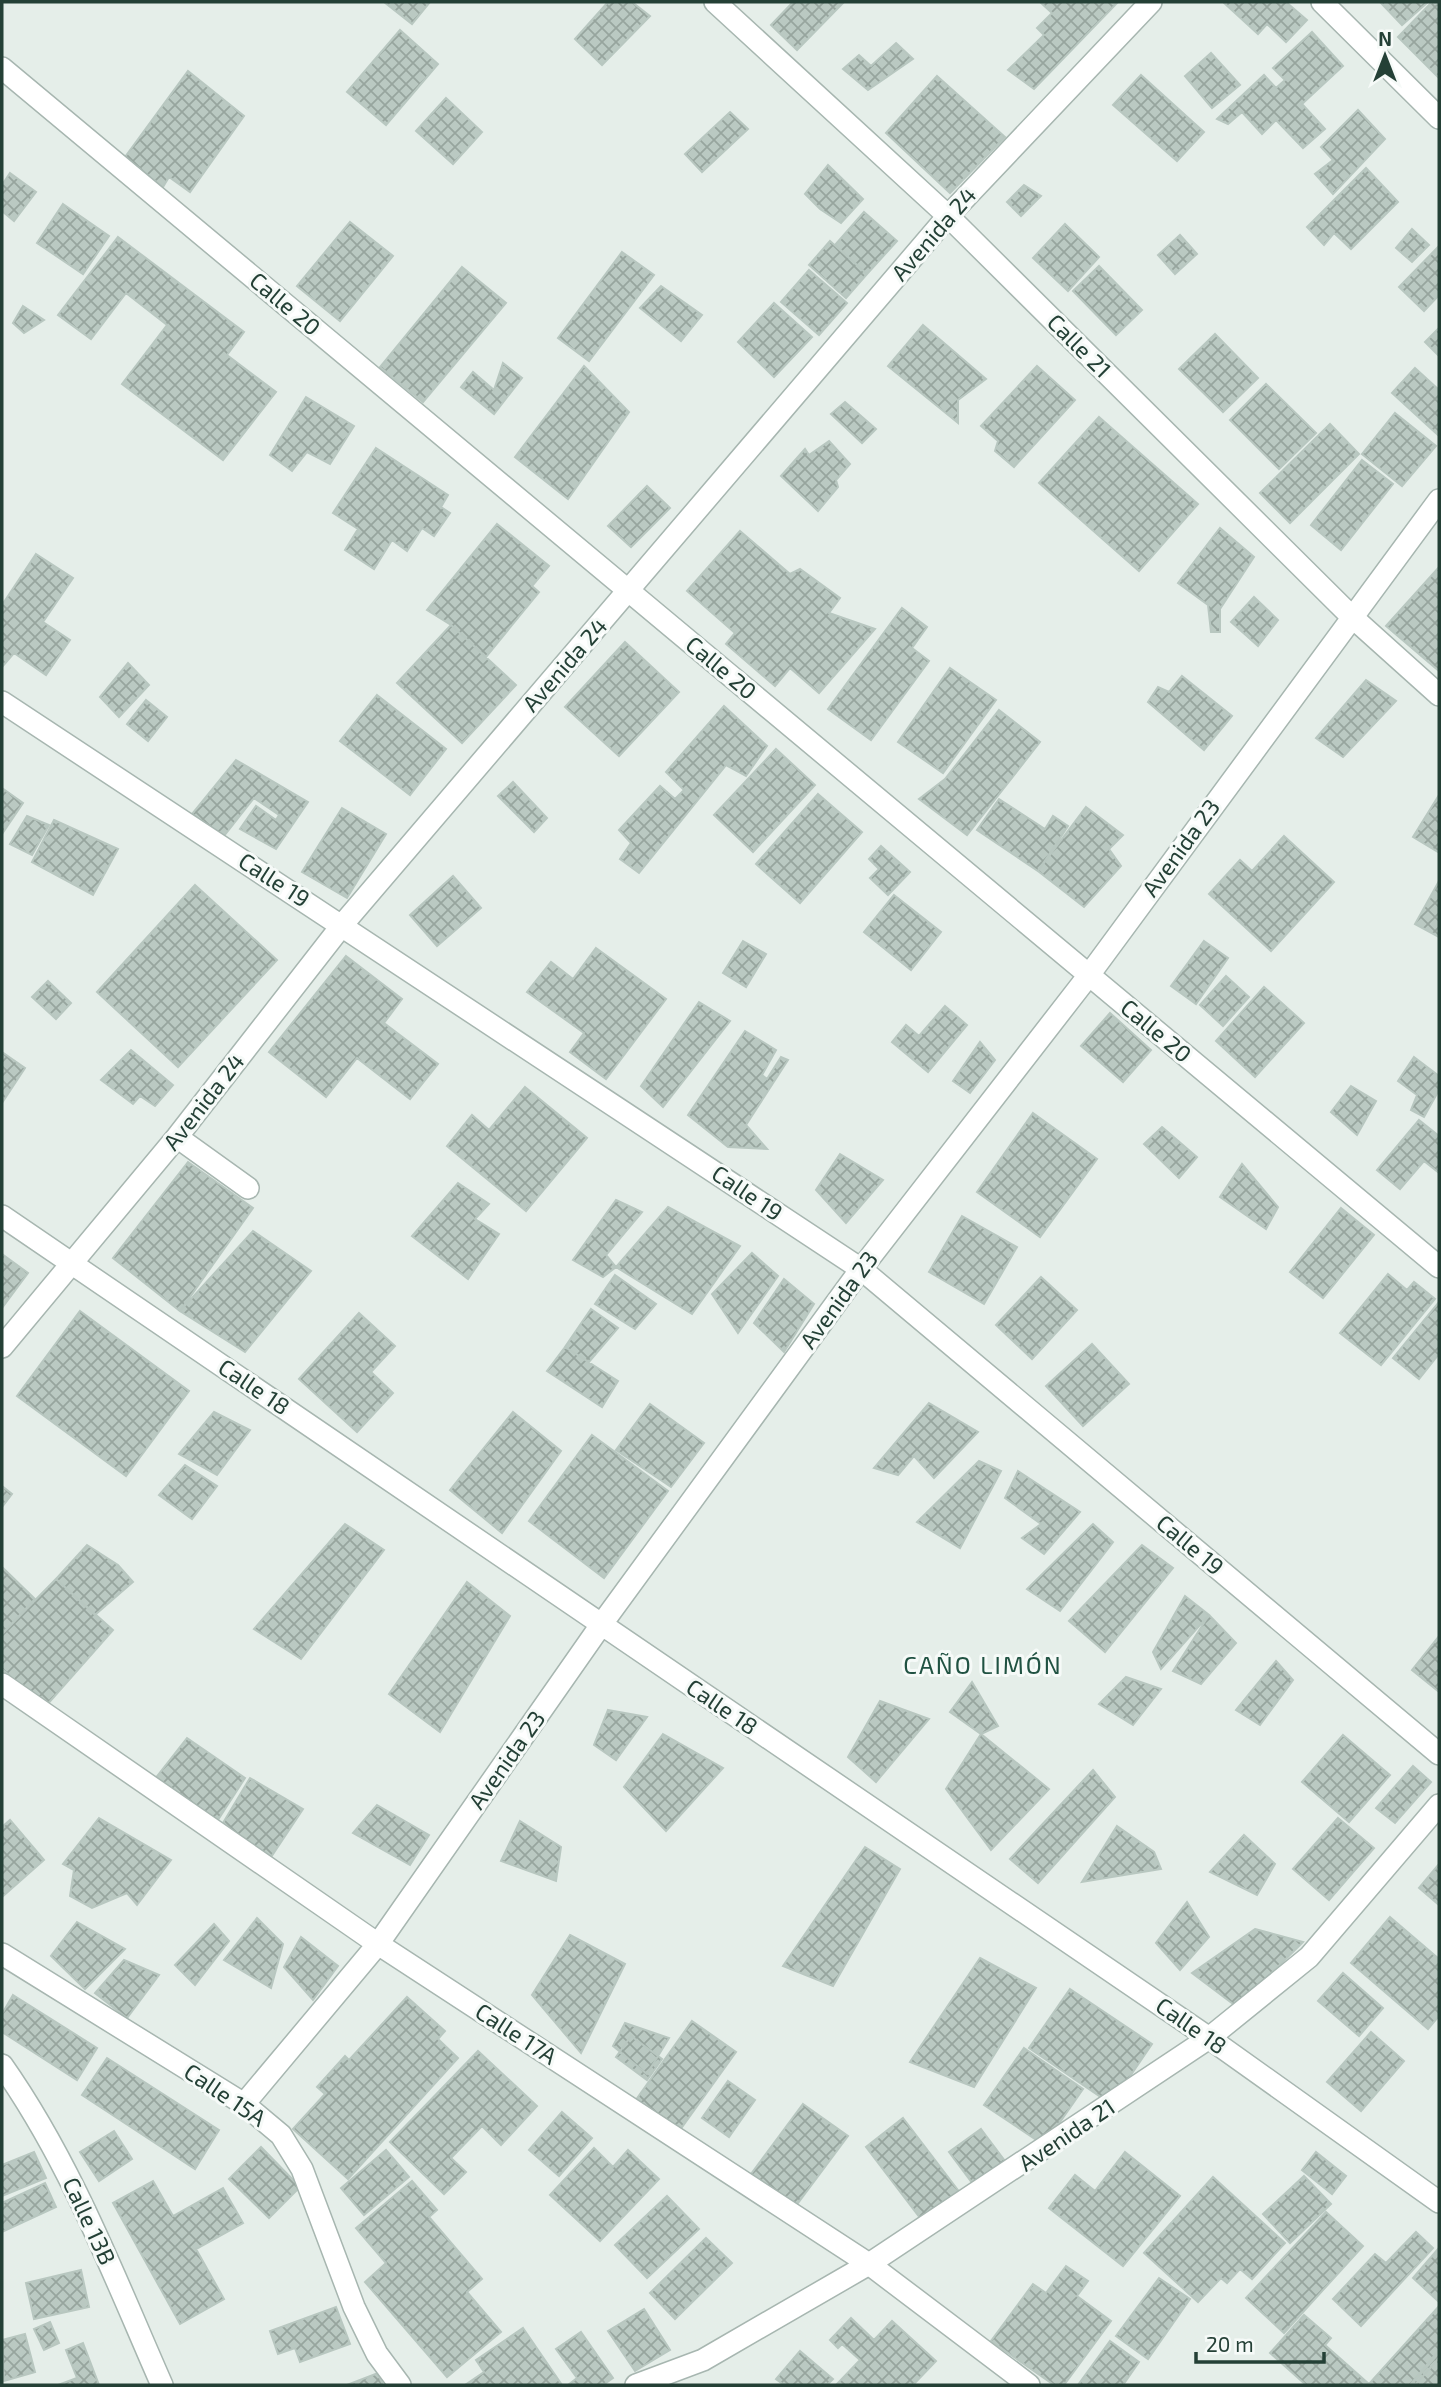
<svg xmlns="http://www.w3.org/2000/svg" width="1441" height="2387" viewBox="0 0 1441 2387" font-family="'Exo 2',sans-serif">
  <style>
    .building { fill: url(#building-cross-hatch); stroke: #b8c7c0; stroke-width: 2 }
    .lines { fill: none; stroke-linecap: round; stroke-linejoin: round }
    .minor-casing { stroke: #a7b6b0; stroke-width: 24 }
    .minor { stroke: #fff; stroke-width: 21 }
    .labels { text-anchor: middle; stroke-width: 6; stroke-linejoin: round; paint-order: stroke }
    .street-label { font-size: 23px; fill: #244036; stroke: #f6faf8 }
    .neighbourhood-label { font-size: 24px; letter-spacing: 2px; fill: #205242; stroke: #f6faf8 }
  </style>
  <defs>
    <pattern id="building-cross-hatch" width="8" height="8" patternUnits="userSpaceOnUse" patternTransform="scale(1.75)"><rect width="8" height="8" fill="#bac9c2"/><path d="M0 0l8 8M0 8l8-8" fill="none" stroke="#97a59e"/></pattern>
  </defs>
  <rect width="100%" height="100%" fill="#e5eee9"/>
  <path class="building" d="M384 2H430L412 24Z
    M608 2H632L650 16 602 65 575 39Z
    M793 2H844L797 50 771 25Z
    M1040 2H1118L1034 89 1008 70 1044 35 1037 28 1052 13Z
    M1223 2H1286L1307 20 1286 42 1267 24 1258 34Z
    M1380 2H1428L1402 25Z
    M1432 2 1439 4V78L1398 37Z
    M400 30 438 64 386 125 347 92Z
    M1312 32 1343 66 1302 104 1325 129 1303 148 1276 120 1262 134 1242 112 1228 124 1217 119 1264 75 1276 88 1285 80 1273 68Z
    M896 43 913 59 868 90 843 69 859 55 871 66Z
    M1211 53 1240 85 1212 108 1185 76Z
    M188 71 244 116 190 192 169 177 163 187 125 157Z
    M1141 75 1204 132 1177 161 1113 105Z
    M937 76 1005 137 950 193 886 133Z
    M446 98 482 132 453 164 416 131Z
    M1358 110 1385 139 1333 194 1315 174 1333 160 1321 147Z
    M730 112 748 129 702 172 685 154Z
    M828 165 863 199 841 223 820 209 805 194Z
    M1366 168 1398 202 1351 249 1334 233 1324 245 1307 227Z
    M10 173 36 192 14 221 2 211V185Z
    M1024 185 1041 196 1021 216 1007 202Z
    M63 204 109 236 83 274 37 243Z
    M864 212 897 241 867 274 835 245Z
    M350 222 393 256 340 321 297 286Z
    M1065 224 1099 257 1068 291 1033 258Z
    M1412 229 1429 245 1412 262 1396 248Z
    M1180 235 1197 254 1175 274 1158 255Z
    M118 237 244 332 227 355 276 392 223 460 122 384 167 325 126 293 91 339 58 315Z
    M830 241 867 274 846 298 809 265Z
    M1439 246V295L1424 311 1399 287Z
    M622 252 654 275 589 361 558 338Z
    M1099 266 1142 310 1116 335 1073 291Z
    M462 267 506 303 423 402 380 367Z
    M809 270 847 303 819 335 781 302Z
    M661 286 702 315 681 341 640 308Z
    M774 303 812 337 774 377 738 342Z
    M23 306 44 320 24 333 13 323Z
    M923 325 986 379 958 400V423L888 366Z
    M1439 328V356L1425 342Z
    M1215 334 1258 378 1223 412 1179 369Z
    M503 363 522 378 494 414 461 387 473 372 494 390Z
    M584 366 629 412 568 499 515 457Z
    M1037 366 1075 400 1014 467 995 451 998 441 981 426Z
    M1415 368 1439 390V436L1392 393Z
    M1266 384 1316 433 1279 469 1230 420Z
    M306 397 354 426 330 464 307 452 292 471 270 455Z
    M845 402 876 429 862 443 831 414Z
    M1395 413 1436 446 1402 486 1362 454Z
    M1099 417 1198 504 1139 571 1039 483Z
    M1330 424 1359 454 1290 523 1260 493Z
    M829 441 850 464 836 480 838 487 818 511 781 476 805 449 809 455Z
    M376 448 448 495 441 507 450 513 434 536 422 528 407 551 392 540 374 569 345 550 358 529 333 513Z
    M1362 460 1393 484 1341 550 1311 525Z
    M647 486 670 508 631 547 608 526Z
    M497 524 549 566 532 586 539 592 486 657 451 625 427 610Z
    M1220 528 1254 557 1220 609V632H1211L1208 605 1178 583Z
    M740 531 790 574 800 569 840 598 829 613 875 629 819 693 790 668 775 686 726 644 735 633 687 591Z
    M36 554 73 578 43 622 70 640 46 675 14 653 2 667V605Z
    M1439 567V671L1386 626Z
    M1254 597 1278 620 1258 646 1231 622Z
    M902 608 927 627 912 648 929 661 871 740 828 709Z
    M451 625 516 685 462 743 397 683Z
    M625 642 679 692 619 756 565 707Z
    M128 663 149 685 119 717 100 697Z
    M950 668 996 700 943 773 898 742Z
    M1182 676 1232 716 1204 750 1148 702 1158 687 1169 692Z
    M1366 680 1396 701 1343 757 1316 738Z
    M377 695 446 749 410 795 340 741Z
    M146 700 167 717 148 741 127 724Z
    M724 706 767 746 746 776 726 765 639 873 620 859 631 843 619 830 660 786 675 799 684 790 666 772Z
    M999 710 1040 742 967 835 919 799 945 779Z
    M776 749 815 785 753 852 714 815Z
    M236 760 308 802 276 849 240 829 256 806 276 820 279 815 254 798 224 836 192 814Z
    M513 782 547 818 534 832 498 796Z
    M2 788 23 803 2 834Z
    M818 794 862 832 800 903 756 864Z
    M1439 795V849L1438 852 1413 837Z
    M999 799 1045 829 1053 816 1068 826 1038 871 977 830Z
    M1086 807 1123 835 1109 849 1121 866 1084 907 1038 871Z
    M342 808 386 834 347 898 302 872Z
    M27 816 49 825 32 855 10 844Z
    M54 820 118 849 93 895 32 862Z
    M1284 836 1334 882 1271 951 1209 894 1240 860 1252 871Z
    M881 846 910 872 888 895 870 878 879 869 869 859Z
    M453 876 481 908 437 946 410 915Z
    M1439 881V937L1415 924Z
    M195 885 277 960 178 1067 97 992Z
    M894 895 941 932 911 970 864 932Z
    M743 941 766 954 746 987 723 973Z
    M1204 941 1228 958 1196 1004 1171 986Z
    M596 948 666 999 606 1079 570 1052 584 1033 527 992 551 962 573 979Z
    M346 956 402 999 384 1023 438 1064 410 1099 357 1058 326 1097 269 1052Z
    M1226 976 1249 997 1223 1026 1200 1005Z
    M48 981 71 1003 56 1019 32 997Z
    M1264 987 1304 1023 1255 1077 1216 1041Z
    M699 1002 730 1021 663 1107 641 1086Z
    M945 1006 967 1025 928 1072 892 1042 906 1025 919 1036Z
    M1110 1013 1151 1050 1123 1082 1081 1046Z
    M745 1031 776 1050 762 1075 767 1079 781 1057 788 1060 746 1125 767 1149 728 1147 688 1115Z
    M980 1042 995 1060 970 1093 953 1081Z
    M131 1050 173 1085 155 1106 140 1096 133 1104 101 1080Z
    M2 1052 25 1068 2 1103Z
    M1414 1057 1439 1076V1090L1424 1117 1411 1110 1417 1095 1398 1081Z
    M1351 1086 1376 1101 1357 1135 1331 1112Z
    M525 1087 587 1138 526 1211 447 1146 472 1115 489 1130Z
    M1033 1113 1097 1159 1040 1237 977 1192Z
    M1419 1120 1439 1136V1173L1424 1161 1400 1189 1377 1170Z
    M1162 1127 1197 1157 1179 1178 1144 1144Z
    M840 1154 883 1180 846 1223 816 1190Z
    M188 1162 253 1208 180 1311 113 1258Z
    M1242 1164 1278 1207 1266 1229 1220 1197Z
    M458 1183 489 1204 475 1219 499 1234 468 1279 412 1236Z
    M616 1200 642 1212 606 1255 616 1267 603 1277 573 1260Z
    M668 1207 740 1246 692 1314 616 1267Z
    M1341 1208 1374 1235 1323 1298 1290 1272Z
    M962 1216 1017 1247 984 1304 929 1272Z
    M253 1231 311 1271 245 1352 180 1311Z
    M752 1253 778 1276 738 1333 712 1294Z
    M2 1254 28 1273 2 1308Z
    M1388 1274 1407 1290 1414 1282 1435 1299 1381 1365 1340 1333Z
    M615 1275 656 1304 635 1329 595 1304Z
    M1041 1277 1077 1310 1032 1359 996 1325Z
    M784 1279 814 1304 784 1352 754 1323Z
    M1439 1302V1354L1419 1379 1393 1358Z
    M591 1309 618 1328 589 1362 565 1347Z
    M80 1311 189 1391 126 1476 17 1396Z
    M359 1313 395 1346 371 1372 393 1393 357 1432 299 1379Z
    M1092 1344 1129 1384 1083 1426 1046 1386Z
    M565 1347 618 1381 602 1407 547 1371Z
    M929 1403 978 1432 934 1478 914 1456 898 1475 874 1468Z
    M650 1404 704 1443 671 1487 616 1450Z
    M214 1412 250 1430 217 1475 179 1454Z
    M513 1412 561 1451 502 1533 450 1490Z
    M592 1435 668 1491 604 1578 529 1521Z
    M979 1461 1001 1471 960 1548 917 1522Z
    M185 1465 217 1486 192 1519 159 1495Z
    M1018 1471 1080 1512 1044 1554 1022 1538 1041 1524 1005 1498Z
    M2 1486 12 1494 2 1507Z
    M345 1524 384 1550 301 1659 254 1629Z
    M1093 1524 1113 1542 1060 1611 1027 1589Z
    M87 1545 118 1565 133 1582 95 1615 56 1579Z
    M1142 1545 1173 1568 1105 1652 1069 1621Z
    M2 1567 35 1599 2 1634Z
    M56 1579 113 1630 45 1707 2 1669V1634Z
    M467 1582 510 1616 440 1732 389 1694Z
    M1185 1596 1209 1615 1161 1669 1153 1652Z
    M1209 1615 1236 1643 1201 1684 1173 1671Z
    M1439 1636V1692L1412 1670Z
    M1276 1661 1293 1680 1260 1725 1236 1710Z
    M1126 1677 1161 1689 1133 1725 1099 1704Z
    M972 1682 998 1726 981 1734 950 1712Z
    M880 1701 929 1719 876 1782 848 1757Z
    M608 1710 647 1717 616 1760 594 1745Z
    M663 1734 723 1768 666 1831 624 1787Z
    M981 1734 1049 1789 991 1850 946 1789Z
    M1343 1735 1390 1775 1349 1822 1302 1782Z
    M187 1738 245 1778 214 1826 151 1784Z
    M1413 1766 1431 1782 1395 1823 1376 1808Z
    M1093 1770 1115 1797 1038 1883 1010 1859Z
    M250 1778 303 1809 269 1860 220 1828Z
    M377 1805 429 1835 410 1865 353 1833Z
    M99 1818 171 1860 137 1905 127 1893 92 1908 70 1896 74 1870 63 1864Z
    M1338 1818 1374 1848 1329 1900 1293 1869Z
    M10 1820 44 1860 2 1897V1827Z
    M520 1821 561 1847 556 1881 501 1861Z
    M1117 1826 1154 1852 1161 1869 1082 1882Z
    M1244 1835 1275 1864 1257 1895 1210 1872Z
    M865 1847 900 1869 833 1986 783 1966Z
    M1439 1864V1905L1419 1888Z
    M1187 1902 1209 1937 1180 1970 1156 1943Z
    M1390 1917 1439 1959V2016L1428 2029 1351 1963Z
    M257 1918 283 1944 271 1988 224 1960Z
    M77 1922 125 1949 85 1989 51 1956Z
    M214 1924 229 1941 195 1985 175 1965Z
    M1255 1929 1303 1942 1237 2007 1192 1973Z
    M570 1935 625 1964 581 2053 532 1995Z
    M301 1937 338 1966 313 2000 284 1967Z
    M980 1958 1036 1988 974 2087 910 2062Z
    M124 1960 159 1975 127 2018 95 1993Z
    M1343 1973 1383 2008 1359 2036 1318 2001Z
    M1070 1989 1152 2044 1111 2104 1029 2048Z
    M13 1995 97 2048 77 2080 2 2032V2014Z
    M407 1997 445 2031 438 2039 458 2058 348 2179 293 2129 325 2094 317 2087 345 2056 349 2060Z
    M692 2021 736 2052 677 2134 633 2104Z
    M625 2023 669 2038 647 2074 613 2046Z
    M1371 2032 1404 2061 1361 2111 1327 2082Z
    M631 2036 662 2059 647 2080 616 2057Z
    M1024 2048 1083 2089 1044 2145 984 2105Z
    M478 2051 537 2106 501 2145 482 2126 451 2158 466 2172 444 2194 390 2142Z
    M107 2058 219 2130 195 2169 82 2095Z
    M728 2081 755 2100 729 2137 702 2118Z
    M803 2104 848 2136 795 2207 751 2174Z
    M562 2112 592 2138 559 2176 529 2150Z
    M903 2118 964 2198 927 2227 866 2147Z
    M981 2129 1005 2161 973 2184 949 2152Z
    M114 2131 132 2159 99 2181 80 2152Z
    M261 2147 300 2187 269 2218 229 2179Z
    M594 2148 613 2167 628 2150 659 2179 600 2241 550 2195Z
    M386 2150 409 2177 364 2215 341 2188Z
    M34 2152 46 2178 2 2196V2165Z
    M1125 2152 1180 2196 1123 2266 1049 2208 1075 2175 1095 2191Z
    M1316 2152 1346 2176 1332 2194 1302 2170Z
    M1304 2176 1331 2204 1290 2243 1263 2214Z
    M1213 2177 1285 2243 1252 2279 1240 2269 1227 2283 1221 2278 1198 2302 1144 2253Z
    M153 2181 173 2216 223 2188 243 2223 196 2249 224 2299 180 2324 113 2203Z
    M412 2181 437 2210 429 2217 482 2279 467 2292 501 2332 447 2377 365 2282 386 2263 356 2228Z
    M45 2183 56 2207 2 2232V2203Z
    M667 2196 699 2229 647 2278 615 2245Z
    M1326 2212 1363 2246 1284 2333 1246 2298Z
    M1416 2232 1433 2248 1361 2326 1333 2299 1375 2254 1386 2263Z
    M706 2238 732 2263 675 2319 650 2293Z
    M1438 2249 1439 2250V2302L1413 2278Z
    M1066 2266 1088 2281 1077 2296 1111 2321 1064 2385H1054L991 2341 1033 2284 1046 2293Z
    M81 2270 89 2307 34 2319 26 2283Z
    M1159 2278 1190 2299 1148 2359 1116 2336Z
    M1439 2306V2353L1411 2385H1306L1270 2353 1304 2315 1331 2338 1325 2345 1369 2384Z
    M336 2307 350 2344 300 2362 295 2348 278 2354 270 2331Z
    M644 2309 670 2350 635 2371 608 2331Z
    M851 2318 874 2340 892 2321 936 2361 913 2385H836L860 2360 842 2344 838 2348 830 2340Z
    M50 2322 59 2343 44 2350 34 2329Z
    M523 2328 562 2385H465L484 2372 476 2360Z
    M581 2332 613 2378 603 2385H568L577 2378 556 2349Z
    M25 2334 35 2372 4 2381 2 2340Z
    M1110 2341 1139 2362 1123 2385H1078Z
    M83 2343 99 2385H58L77 2378 66 2350Z
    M1439 2350V2385H1410Z
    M800 2351 833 2379 827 2385H784L776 2379Z
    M1439 2358V2385H1415Z
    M378 2373 383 2385H347Z"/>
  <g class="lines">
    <g class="minor-casing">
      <path id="minor" d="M715 2 948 216 1351 616 1439 695
        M1322 2 1439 118
        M2 68 1439 1267
        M2 702 861 1269 1439 1754
        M177 1137 248 1188
        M2 1216 1209 2038 1439 2202
        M2 1347 177 1137 343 924 948 216 1151 2
        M2 1684 378 1944 869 2264 1029 2385
        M2 1954 244 2104 281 2135 302 2169 354 2307 377 2354 400 2385
        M2 2065C71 2163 114 2276 162 2385
        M244 2104 378 1944 601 1625 861 1269 1089 975 1439 500
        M636 2385 703 2360 869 2264 1209 2038 1309 1957 1439 1805"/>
    </g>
    <use href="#minor" class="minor"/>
  </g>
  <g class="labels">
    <g class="street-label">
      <text transform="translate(934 234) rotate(-49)" y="8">Avenida 24</text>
      <text transform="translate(285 304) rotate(40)" y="8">Calle 20</text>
      <text transform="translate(1079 346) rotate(45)" y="8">Calle 21</text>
      <text transform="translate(565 665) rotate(-49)" y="8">Avenida 24</text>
      <text transform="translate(721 668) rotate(40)" y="8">Calle 20</text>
      <text transform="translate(1181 848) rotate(-54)" y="8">Avenida 23</text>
      <text transform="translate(274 880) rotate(33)" y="8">Calle 19</text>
      <text transform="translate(1156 1031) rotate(40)" y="8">Calle 20</text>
      <text transform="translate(204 1102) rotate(-52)" y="8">Avenida 24</text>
      <text transform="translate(747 1193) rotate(34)" y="8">Calle 19</text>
      <text transform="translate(839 1300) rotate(-54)" y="8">Avenida 23</text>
      <text transform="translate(254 1387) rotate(34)" y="8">Calle 18</text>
      <text transform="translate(1190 1545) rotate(40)" y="8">Calle 19</text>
      <text transform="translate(722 1707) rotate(34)" y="8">Calle 18</text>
      <text transform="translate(507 1760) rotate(-55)" y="8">Avenida 23</text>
      <text transform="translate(1191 2026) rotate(35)" y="8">Calle 18</text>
      <text transform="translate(516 2034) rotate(33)" y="8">Calle 17A</text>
      <text transform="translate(225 2095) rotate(34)" y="8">Calle 15A</text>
      <text transform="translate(1067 2135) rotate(-34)" y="8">Avenida 21</text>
      <text transform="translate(89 2221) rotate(65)" y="8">Calle 13B</text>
    </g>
    <g class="neighbourhood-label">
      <text x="983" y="1674">CAÑO LIMÓN</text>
    </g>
  </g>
  <rect width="1441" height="2387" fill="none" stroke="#244036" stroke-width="7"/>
  <g transform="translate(1385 56)" stroke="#f6faf8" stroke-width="5" paint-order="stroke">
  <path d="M0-5L12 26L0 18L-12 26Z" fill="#244036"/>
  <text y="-10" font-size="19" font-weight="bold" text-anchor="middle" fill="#244036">N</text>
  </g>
  <path d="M1196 2352v10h128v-10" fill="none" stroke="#244036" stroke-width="3.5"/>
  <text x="1206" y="2352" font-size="21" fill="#244036" stroke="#f6faf8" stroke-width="5" paint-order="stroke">20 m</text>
</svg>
